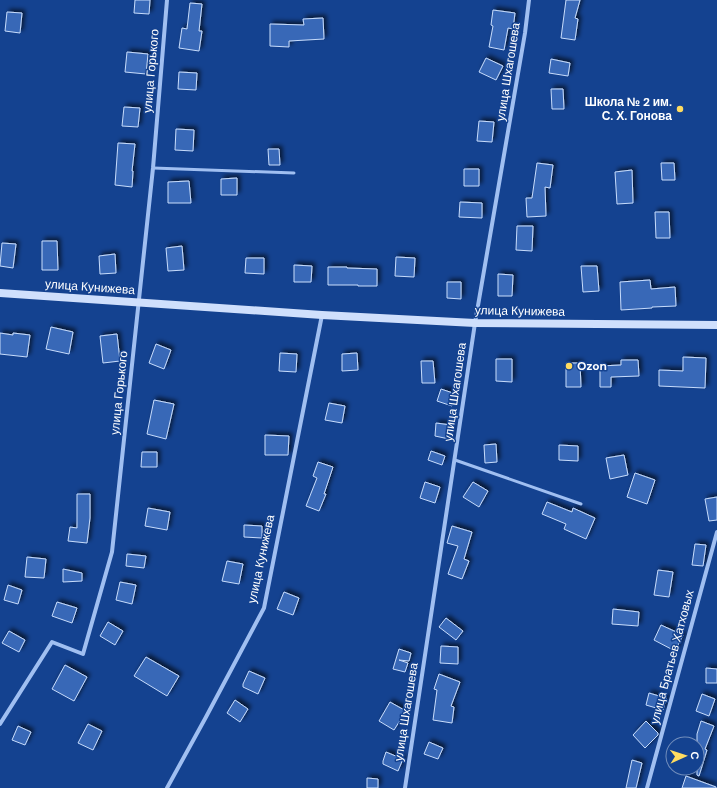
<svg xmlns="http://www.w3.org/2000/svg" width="717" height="788" viewBox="0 0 717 788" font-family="'DM Sans',sans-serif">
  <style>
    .building { fill: #3868b7; stroke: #c7dcfc; filter: url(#shadow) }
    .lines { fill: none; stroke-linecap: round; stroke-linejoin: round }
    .lane { stroke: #a0bff1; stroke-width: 3 }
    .street { stroke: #a0bff1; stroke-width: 4 }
    .secondary { stroke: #cfdffc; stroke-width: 8 }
    .poi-dot { fill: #ffdc60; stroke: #144290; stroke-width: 1.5 }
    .labels { text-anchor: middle; stroke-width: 3; stroke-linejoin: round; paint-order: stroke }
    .street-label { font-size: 12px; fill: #fff; stroke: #144290 }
    .poi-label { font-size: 12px; font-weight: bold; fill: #fff; stroke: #144290; text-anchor: end }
  </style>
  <defs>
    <filter id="shadow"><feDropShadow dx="3" dy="-3" stdDeviation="2" flood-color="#0009"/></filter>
  </defs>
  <rect width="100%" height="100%" fill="#144290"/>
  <path class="building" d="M135 0H150L149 14 134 13Z
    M566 0H580L575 18 578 19 575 40 561 38Z
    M190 3 202 4 199 31H202L199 51 179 48 182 28 187 29Z
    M493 10 515 13 513 29 508 28 504 50 489 47 493 26 491 25Z
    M7 12 22 13 20 33 5 31Z
    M323 18 324 39 289 41V47L270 46V24L304 25 303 19Z
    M127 52 148 54 146 74 125 72Z
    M486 58 503 66 496 80 479 72Z
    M551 59 570 63 568 76 549 73Z
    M179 72 197 73 196 90 178 89Z
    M551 89H563L564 109H552Z
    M124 107 140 108 138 127 122 126Z
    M479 121 494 122 492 142 477 141Z
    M176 129 194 130 193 151 175 150Z
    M118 143 135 144 132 171H133L132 187 115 185Z
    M268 149H279L280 165H269Z
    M537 163 553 165 550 188 545 187 546 216 527 217 526 198H532Z
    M661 163H674L675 180H662Z
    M464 169H479V186H464Z
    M632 170 633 203 617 204 615 172Z
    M237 178V195H221V179Z
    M189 181 191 203H168V182Z
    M460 202 482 203V218L459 217Z
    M655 212H669L670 238H656Z
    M517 226H533L532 251 516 250Z
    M42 241H57L58 270H42Z
    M2 243 16 244 13 268 0 266Z
    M182 246 184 270 168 271 166 248Z
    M115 254 116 273 100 274 99 256Z
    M396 257 415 258 414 277 395 276Z
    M246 258H264V274L245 273Z
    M294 265 312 266 311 282H294Z
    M581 266H597L599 291 583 292Z
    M328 267H347V268L377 269V286H358V285H328Z
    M498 274 513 275 512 296H498Z
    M650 280 651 289 675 287 676 306 652 307V308L621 310 620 282Z
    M447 282H461V299L447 298Z
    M51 327 73 332 69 354 46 349Z
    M0 333 13 335V333L30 335 27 357 0 354Z
    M117 334 120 361 103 363 100 336Z
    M156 344 171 350 164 369 149 363Z
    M280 353 297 354 296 372 279 371Z
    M357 353 358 370 342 371V354Z
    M683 357 706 358 705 388 659 386V370L683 371Z
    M496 359H512V382L496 381Z
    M621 360H638L639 376 611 377V387H600V366L621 365Z
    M421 361H433L435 383H422Z
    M566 363H580L581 387H566Z
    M441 389 456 394 452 406 437 401Z
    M154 400 174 404 166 439 147 434Z
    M329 403 345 406 342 423 325 420Z
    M436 423 451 425 449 439 435 436Z
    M265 435 289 436 288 455H265Z
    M496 444 497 462 485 463 484 445Z
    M559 445 578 446V461L559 460Z
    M431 451 445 456 442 465 428 460Z
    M142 452H157V467H141Z
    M624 455 628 475 610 479 606 458Z
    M318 462 333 467 324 494H326L319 511 306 506 317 478 313 476Z
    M635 473 655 480 647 504 627 497Z
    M425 482 440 487 435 503 420 498Z
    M473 482 488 491 479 507 463 497Z
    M77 494H90V518L87 543 68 541 70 527 77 528Z
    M717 497V520L709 521 705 499Z
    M547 502 572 512 573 508 595 518 586 539 564 529 566 524 542 514Z
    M148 508 170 512 167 530 145 526Z
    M244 525 262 526V538L244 537Z
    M452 526 472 532 464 559 469 561 462 579 448 574 458 546 447 543Z
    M695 544 706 545 703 566 692 565Z
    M127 554 146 556 144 568 126 566Z
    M27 557 46 559 44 578 25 577Z
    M227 561 243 564 239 584 222 581Z
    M63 569 82 573V581L63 582Z
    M658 570 673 572 669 597 654 595Z
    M120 582 136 585 132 604 116 600Z
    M8 585 22 590 18 604 4 600Z
    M284 592 299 598 293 615 277 609Z
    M57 602 77 608 72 623 52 616Z
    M613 609 639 612 638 626 612 624Z
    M446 618 463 631 456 640 439 627Z
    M108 622 123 631 115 645 100 636Z
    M661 625 683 635 675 651 654 640Z
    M9 631 25 640 19 652 2 643Z
    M441 646 458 647V664L440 663Z
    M399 649 411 653 409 661 399 660 408 663 405 672 393 669Z
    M146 657 179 676 167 696 134 676Z
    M65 665 87 677 74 701 52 689Z
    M706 668 717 669V683H706Z
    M249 671 265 678 258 694 243 687V684Z
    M439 674 460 682 451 706 454 707 452 723 433 720 437 690 434 689Z
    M649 693 666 698 663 710 646 705Z
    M702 694 715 699 709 716 696 711Z
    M235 700 248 709 240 722 227 713Z
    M390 702 406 711 394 730 379 721Z
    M646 721 658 733V735L645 748 633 735Z
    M701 721 714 726 705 749 707 750 699 776 697 775V734Z
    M88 724 102 731 93 750 78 743Z
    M18 726 31 732 25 745 12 740Z
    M429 742 443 748 438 759 424 754Z
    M386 752 403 759 398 771 383 764V761Z
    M632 760 642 763 636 788H626Z
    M686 776 716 787V788H682Z
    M367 778 378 779V788H367Z"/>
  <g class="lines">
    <path class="lane" d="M153 168 294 173
      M455 460 581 504"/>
    <path class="street" d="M0 724 52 642 83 654 112 552 153 168 167 0
      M167 788 206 717 264 608 322 315
      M405 788 475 323 525 33 529 0
      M647 788 717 532"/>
    <path class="secondary" d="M0 293 322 315 475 323 717 325"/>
  </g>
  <g class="poi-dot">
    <circle cx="680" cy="109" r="4"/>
    <circle cx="569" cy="366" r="4"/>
  </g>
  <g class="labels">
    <g class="street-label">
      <text transform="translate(151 71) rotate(-85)" y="4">улица Горького</text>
      <text transform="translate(508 72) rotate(-81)" y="4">улица Шхагошева</text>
      <text transform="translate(90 287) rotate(4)" y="4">улица Кунижева</text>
      <text transform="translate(520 311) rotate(1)" y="4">улица Кунижева</text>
      <text transform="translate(455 392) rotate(-82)" y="4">улица Шхагошева</text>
      <text transform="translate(119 393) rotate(-84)" y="4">улица Горького</text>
      <text transform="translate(261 559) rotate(-78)" y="4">улица Кунижева</text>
      <text transform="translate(672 657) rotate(-75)" y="4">улица Братьев Хатховых</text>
      <text transform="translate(406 712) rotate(-81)" y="4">улица Шхагошева</text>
    </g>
    <g class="poi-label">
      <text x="672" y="106">Школа № 2 им.<tspan x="672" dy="14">С. Х. Гонова</tspan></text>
      <text x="577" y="370" text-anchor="start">Ozon</text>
    </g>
  </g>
  <g transform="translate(685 756) rotate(87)"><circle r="19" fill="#144290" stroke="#728ebc"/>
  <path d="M0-3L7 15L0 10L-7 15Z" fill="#ffdc60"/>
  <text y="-6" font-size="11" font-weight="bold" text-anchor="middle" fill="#ffffff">С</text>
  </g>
</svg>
